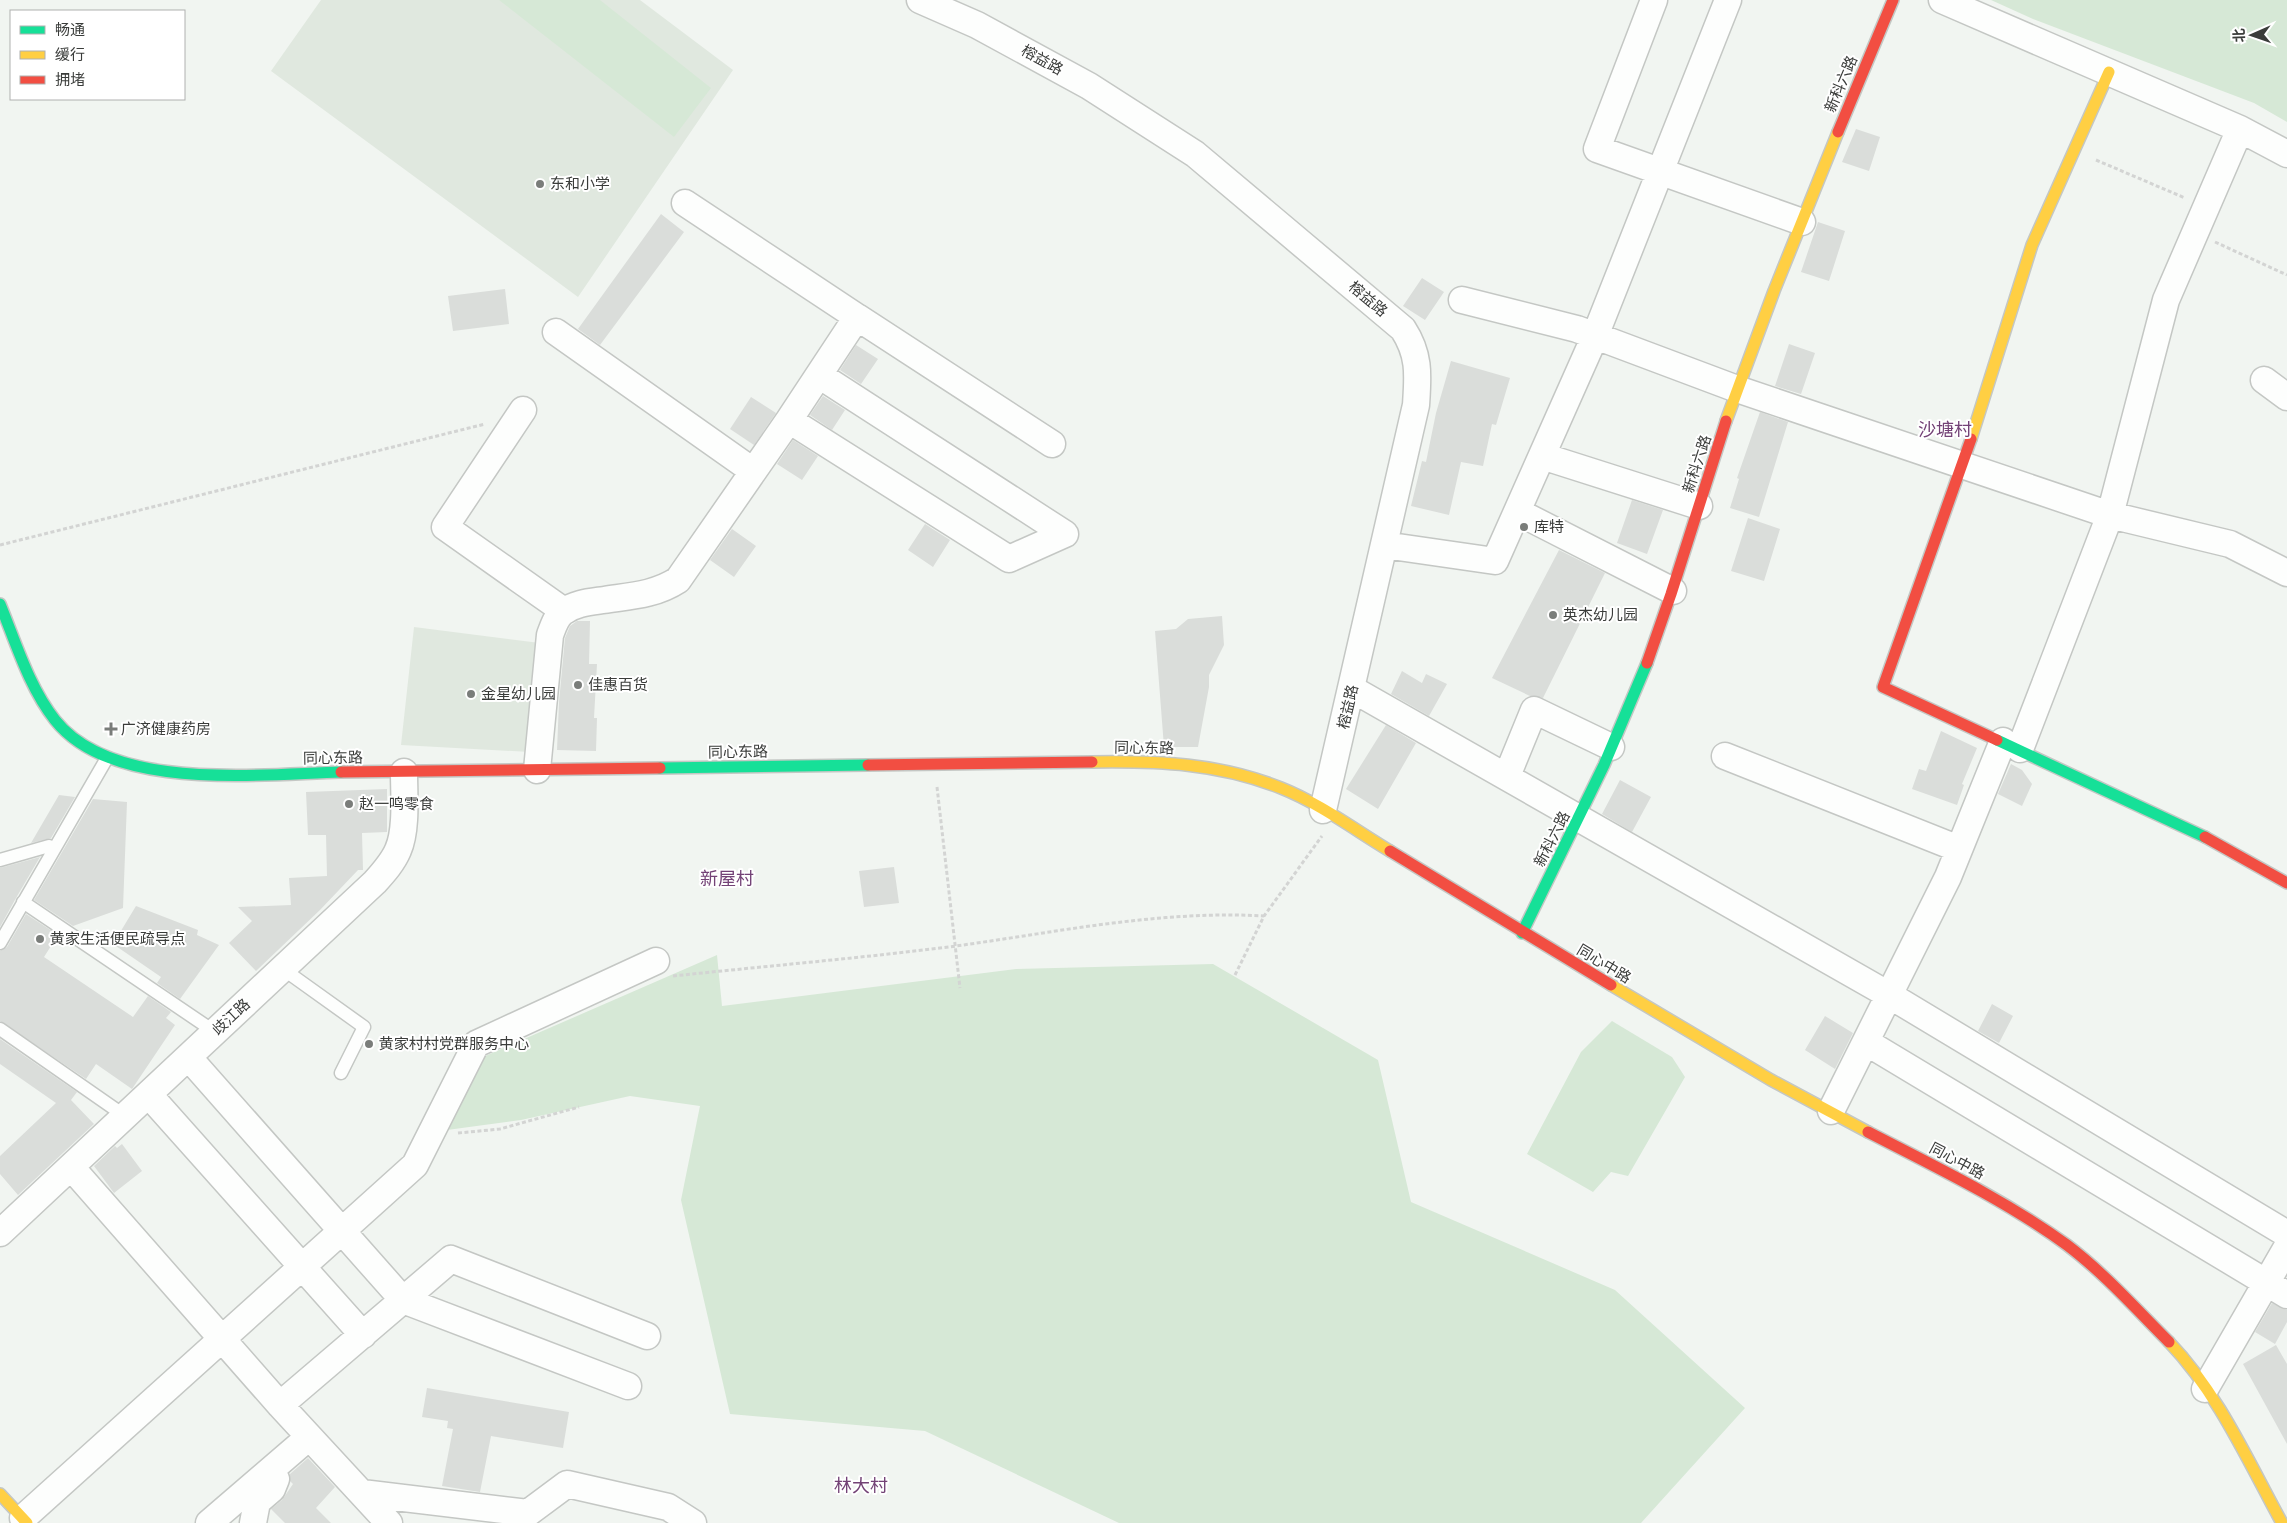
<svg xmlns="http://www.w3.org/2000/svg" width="2287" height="1523" viewBox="0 0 2287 1523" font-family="'IBM Plex Serif','Noto Sans SC',serif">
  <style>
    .built { fill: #e0e8df }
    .green { fill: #d6e8d6 }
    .building { fill: #daddda }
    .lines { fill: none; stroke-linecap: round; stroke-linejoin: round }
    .lane-casing { stroke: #c4c7c4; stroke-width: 15 }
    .street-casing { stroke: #c4c7c4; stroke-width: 29 }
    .fast-casing { stroke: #c4c7c4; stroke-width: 14 }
    .slow-casing { stroke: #c4c7c4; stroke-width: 14 }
    .jam-casing { stroke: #c4c7c4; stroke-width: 14 }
    .path { stroke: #d3d4d3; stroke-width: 3; stroke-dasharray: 4 2.5; stroke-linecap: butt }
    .lane { stroke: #fdfefd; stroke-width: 12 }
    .street { stroke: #fdfefd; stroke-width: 26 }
    .fast { stroke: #16e098; stroke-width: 11 }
    .slow { stroke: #ffcf43; stroke-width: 11 }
    .jam { stroke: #f24e42; stroke-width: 11 }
    .poi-dot { fill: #7a7d7a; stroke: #fff; stroke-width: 2 }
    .labels { text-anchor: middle; stroke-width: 4; stroke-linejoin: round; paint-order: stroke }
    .street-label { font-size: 15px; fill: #3a3c3a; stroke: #fff }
    .poi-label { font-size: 15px; fill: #3a3c3a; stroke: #fff; text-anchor: start }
    .quarter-label { font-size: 18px; fill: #734276; stroke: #fff }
  </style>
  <rect width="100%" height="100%" fill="#f1f5f1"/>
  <path class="built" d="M321 0H640L733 70 578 297 271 71Z
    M414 627 540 643 530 752 401 745Z"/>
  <path class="green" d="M499 0H600L711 88 674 137Z
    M1991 0H2287V122L2254 103 2033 19Z
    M717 955 722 1006 1016 969 1213 964 1378 1060 1411 1202 1615 1290 1745 1408 1641 1523H1119L925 1431 730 1414 681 1200 700 1106 630 1096 521 1120 447 1130 453 1070Z
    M1612 1021 1672 1057 1685 1077 1628 1176 1611 1172 1593 1192 1527 1154 1581 1052Z"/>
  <path class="building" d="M1856 129 1880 137 1869 171 1842 162Z
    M661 214 684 232 600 345 578 329Z
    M1818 222 1845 231 1829 281 1801 272Z
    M1422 278 1444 292 1425 320 1403 306Z
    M505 289 509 324 453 331 448 296Z
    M1789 344 1815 353 1801 394 1775 386Z
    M856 345 878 359 861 384 840 370Z
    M1451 361 1510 378 1496 425 1492 424 1483 466 1461 462 1449 515 1411 506 1422 461 1426 462 1436 413Z
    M823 396 845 410 832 430 810 415Z
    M751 397 776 413 754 445 730 429Z
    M1760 412 1788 422 1759 517 1730 508 1739 479 1737 478Z
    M793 440 818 456 802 480 777 464Z
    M1632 500 1663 510 1647 554 1617 543Z
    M1748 518 1780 529 1764 581 1731 571Z
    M925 524 950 540 933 567 908 550Z
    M732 529 756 546 734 577 710 560Z
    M1559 550 1605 573 1543 698 1530 696 1492 678Z
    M1222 616 1224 645 1209 675V687L1198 747H1164L1155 631 1176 629 1188 619Z
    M577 621H590L589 664H597L594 718H597L596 751 557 750 559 702 565 638 570 626Z
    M1402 671 1422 683 1426 674 1447 684 1429 716 1391 694Z
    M1386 725 1416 743 1378 809 1346 789Z
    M1941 731 1977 748 1962 784 1964 785 1957 805 1912 789 1919 769 1926 771Z
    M2011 764 2022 770 2032 784 2022 806 1998 794Z
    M1620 780 1651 797 1632 832 1602 814Z
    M387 789V832L362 833 363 870H358L320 910 256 971 229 943 252 921 238 907 291 905 289 878 327 876 326 835H308L306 792Z
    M59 795 75 797 51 838 31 843Z
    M93 799 127 802 123 908 73 926 34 900Z
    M40 857 16 898 0 927V868Z
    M894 867 899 903 864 907 859 871Z
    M136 906 198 930 197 935 219 945 180 999 157 983 161 977 113 944Z
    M26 914 58 935 44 957 133 1017 148 996 171 1012 166 1018 175 1025 132 1089 96 1064 86 1079 0 1021V951L7 947Z
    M1992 1004 2013 1016 1999 1043 1978 1031Z
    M1825 1016 1853 1033 1835 1069 1805 1050Z
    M0 1039 77 1092 71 1100 94 1124 18 1195 0 1174V1156L56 1103 0 1064Z
    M122 1144 142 1171 114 1193 94 1166 115 1146 117 1148Z
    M2272 1303 2287 1310V1322L2275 1344 2255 1332Z
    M2276 1345 2287 1364V1444L2243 1364Z
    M427 1388 569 1412 563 1448 491 1436 480 1492 442 1486 453 1429 447 1428 448 1421 422 1417Z
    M308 1458 335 1487 316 1508 331 1523H285L271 1509 282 1500 293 1484 290 1481V1474Z"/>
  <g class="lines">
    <g class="lane-casing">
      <path id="lane" d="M0 860 49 846
        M23 902 215 1032
        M0 943 107 758
        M283 969 364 1027 341 1073
        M0 1029 125 1116"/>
    </g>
    <g class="street-casing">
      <path id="street" d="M920 0 977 25 1089 86 1195 154 1403 329C1420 355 1418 375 1416 405L1323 810
        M1654 0 1597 149 1802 222
        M1942 0 2240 129 2287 154
        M685 203 857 317
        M1462 300 1577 329 1737 389 2110 515 2230 544 2287 573
        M556 332 753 471
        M2264 380 2287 397
        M523 410 445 527 564 611
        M789 420 1009 559 1065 534 819 375
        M1542 456 1699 506
        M1518 512 1673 591
        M1384 545 1495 561 1595 336 1728 0
        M1352 689 1889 995 2287 1234
        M2020 749 2110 515 2166 300 2240 129
        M1725 756 1959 849
        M537 770 550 635C553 627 556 617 563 612 575 603 590 602 604 600 630 596 655 595 678 580L789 420 857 317 1052 444
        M1507 776 1534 710 1611 747
        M1866 1042 2287 1295
        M189 1058 403 1300 628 1386
        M149 1095 363 1335
        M1831 1111 1948 877 2003 741
        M71 1167 280 1405 389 1523
        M0 1233 375 882C384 872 393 862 398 850 407 830 404 794 404 772
        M2205 1389 2287 1247
        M280 1405 451 1259 647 1336
        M362 1493 528 1513 567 1484 668 1507 693 1523
        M23 1518 415 1165 476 1044 656 961
        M209 1523 309 1437
        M253 1523 257 1502 272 1489 276 1479"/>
    </g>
    <g class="fast-casing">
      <path id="fast" d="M0 604C16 643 29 687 55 720 112 792 258 774 341 772
        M1997 740 2205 837
        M660 768 868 765
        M1522 933 1604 765 1647 663"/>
    </g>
    <g class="slow-casing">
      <path id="slow" d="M1726 421 1774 291 1838 132
        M1971 439 2032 245 2109 72
        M1092 762C1158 761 1219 763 1281 788 1319 803 1355 830 1390 851
        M1611 985 1771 1080 1868 1132
        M2169 1342C2218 1393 2248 1461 2282 1523
        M0 1494 27 1523"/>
    </g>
    <g class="jam-casing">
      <path id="jam" d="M1838 132 1893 0
        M1971 439 1883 687 1997 740
        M1647 663 1671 594 1726 421
        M868 765 1092 762
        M341 772 660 768
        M2205 837 2287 883
        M1390 851 1611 985
        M1868 1132C1936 1167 2005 1200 2067 1245 2104 1273 2136 1309 2169 1342"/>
    </g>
    <path class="path" d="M2096 160 2185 198
      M2215 242 2287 275
      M0 545 485 424
      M937 787 960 988
      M1235 975 1264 916 1322 836
      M673 976C767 966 862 958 956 946 1058 932 1160 910 1264 916
      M458 1133 500 1129 579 1107"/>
    <use href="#lane" class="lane"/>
    <use href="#street" class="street"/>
    <use href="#fast" class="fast"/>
    <use href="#slow" class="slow"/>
    <use href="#jam" class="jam"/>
  </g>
  <g class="poi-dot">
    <circle cx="540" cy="184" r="5"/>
    <circle cx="1524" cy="527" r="5"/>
    <circle cx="1553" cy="615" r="5"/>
    <circle cx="578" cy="685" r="5"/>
    <circle cx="471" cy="694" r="5"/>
    <path d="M108.5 721.5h5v5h5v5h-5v5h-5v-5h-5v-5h5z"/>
    <circle cx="349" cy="804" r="5"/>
    <circle cx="40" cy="939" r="5"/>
    <circle cx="369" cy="1044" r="5"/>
  </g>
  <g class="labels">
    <g class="street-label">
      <text transform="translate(1042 60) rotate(29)" y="5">榕益路</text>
      <text transform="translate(1841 84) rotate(-67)" y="5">新科六路</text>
      <text transform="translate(1368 299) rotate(40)" y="5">榕益路</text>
      <text transform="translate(1697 464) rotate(-72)" y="5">新科六路</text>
      <text transform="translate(1348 707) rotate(-77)" y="5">榕益路</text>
      <text transform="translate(1144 748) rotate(1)" y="5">同心东路</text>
      <text transform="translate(738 752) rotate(-1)" y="5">同心东路</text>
      <text transform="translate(333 758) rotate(-1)" y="5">同心东路</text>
      <text transform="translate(1552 839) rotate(-63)" y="5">新科六路</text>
      <text transform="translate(1604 964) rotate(31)" y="5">同心中路</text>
      <text transform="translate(231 1017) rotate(-43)" y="5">歧江路</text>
      <text transform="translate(1957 1161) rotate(28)" y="5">同心中路</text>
    </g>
    <g class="poi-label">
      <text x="550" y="189">东和小学</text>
      <text x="1534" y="532">库特</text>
      <text x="1563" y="620">英杰幼儿园</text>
      <text x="588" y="690">佳惠百货</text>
      <text x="481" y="699">金星幼儿园</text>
      <text x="121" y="734">广济健康药房</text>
      <text x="359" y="809">赵一鸣零食</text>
      <text x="50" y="944">黄家生活便民疏导点</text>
      <text x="379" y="1049">黄家村村党群服务中心</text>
    </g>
    <g class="quarter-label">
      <text x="1945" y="436">沙塘村</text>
      <text x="727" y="885">新屋村</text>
      <text x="861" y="1492">林大村</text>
    </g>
  </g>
  <rect x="10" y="10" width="175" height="90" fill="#ffffff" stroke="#b0b1b0"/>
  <rect x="20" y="26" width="25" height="8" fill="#16e098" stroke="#b0b1b0"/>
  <text x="55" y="35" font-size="15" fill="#3a3c3a">畅通</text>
  <rect x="20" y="51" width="25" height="8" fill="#ffcf43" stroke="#b0b1b0"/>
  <text x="55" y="60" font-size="15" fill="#3a3c3a">缓行</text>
  <rect x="20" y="76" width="25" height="8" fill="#f24e42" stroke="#b0b1b0"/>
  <text x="55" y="85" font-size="15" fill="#3a3c3a">拥堵</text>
  <g transform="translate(2252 35) rotate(268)" stroke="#ffffff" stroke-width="4" paint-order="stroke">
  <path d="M0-4L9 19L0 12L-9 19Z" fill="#3a3c3a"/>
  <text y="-8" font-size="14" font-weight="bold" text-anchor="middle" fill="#3a3c3a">北</text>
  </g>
</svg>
